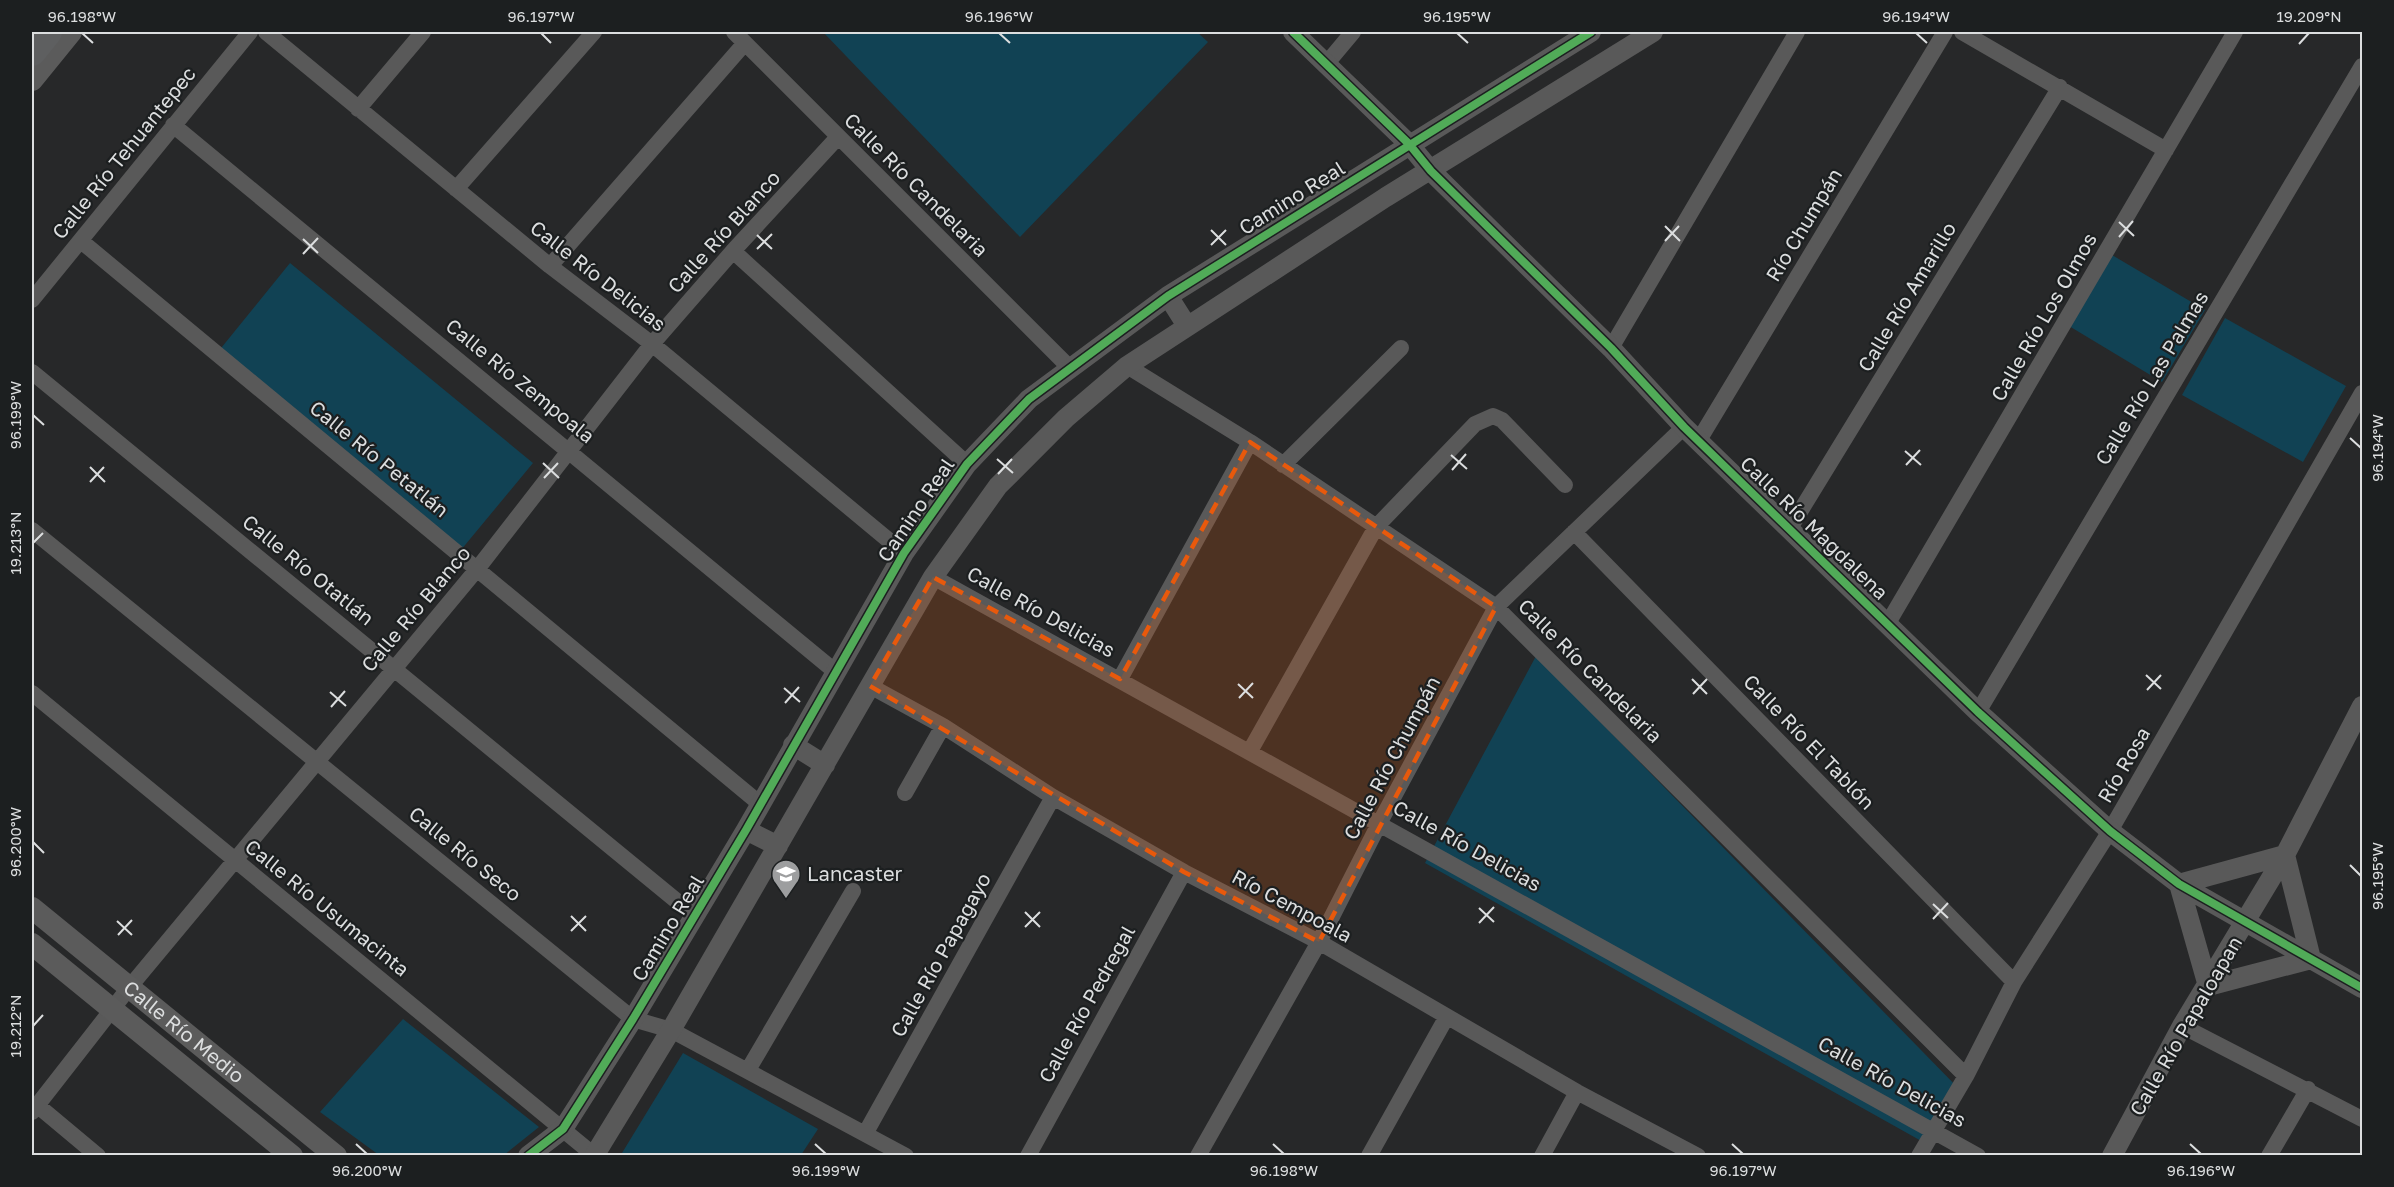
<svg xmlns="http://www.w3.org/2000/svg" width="2394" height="1187" viewBox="0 0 2394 1187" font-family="'Golos Text',sans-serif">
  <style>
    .green { fill: #114254 }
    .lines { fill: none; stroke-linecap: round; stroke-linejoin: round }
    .minor { stroke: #595959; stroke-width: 16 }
    .tertiary { stroke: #595959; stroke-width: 20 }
    .secondary { stroke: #5b5b5b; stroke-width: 22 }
    .motorway { stroke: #5e5f60; stroke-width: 28 }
    .cycleway-casing { stroke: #1c1f20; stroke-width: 11 }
    .cycleway { stroke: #51ab58; stroke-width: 8 }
    .marked { fill: #e8590c; fill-opacity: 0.2; stroke: #e8590c; stroke-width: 4.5; stroke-dasharray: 12 8; stroke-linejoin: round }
    .ticks { fill: none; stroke: #dcdedf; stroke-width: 2 }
    .labels { text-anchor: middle; stroke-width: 4.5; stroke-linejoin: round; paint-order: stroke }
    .street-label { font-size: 20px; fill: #dcdedf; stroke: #1c1f20 }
    .poi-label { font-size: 20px; fill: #dcdedf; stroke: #1c1f20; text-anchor: start }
    .neatline { fill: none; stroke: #dcdedf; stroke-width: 2 }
    .ticks-label { font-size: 15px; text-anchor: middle; fill: #dcdedf }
  </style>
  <rect width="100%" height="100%" fill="#272829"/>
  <path class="green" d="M823 32H1197L1208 42 1020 237Z
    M2112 255 2205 310 2162 382 2069 326Z
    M290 263 533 463 456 556 213 358Z
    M2225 318 2346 386 2303 462 2182 395Z
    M1536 656 1963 1093 1932 1147 1425 863Z
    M403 1019 539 1127 504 1155H379L320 1112Z
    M683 1053 818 1129 801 1155 627 1156 622 1153Z"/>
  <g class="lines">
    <path class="minor" d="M266 32 550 266 652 344 904 553
      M734 32 1070 368
      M1962 32 2166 150
      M1327 63 1353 32
      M358 109 423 32
      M173 125 837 673
      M456 189 594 32
      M81 241 759 803
      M733 251 967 464
      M550 266 745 43
      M32 300 250 32
      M1611 348 1797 32
      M1127 366 1250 442 1496 607 1966 1076
      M32 372 695 916
      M1699 440 1945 32
      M1283 465 1401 348
      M1790 528 2060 87
      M32 530 633 1019 671 1030 906 1156
      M1574 532 2014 982
      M933 577 1978 1156
      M1888 623 2235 32
      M1120 679 1250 442
      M870 686 943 726 1053 797 1184 872 1319 942 1577 1092 1698 1156
      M32 693 595 1156
      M1978 712 2362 66
      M1250 751 1376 527 1475 424 1493 416 1502 420 1565 485
      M905 793 943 726
      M2182 1026 2362 1119
      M748 1070 853 891
      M37 1105 98 1156
      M32 1112 128 989 478 568 652 344 733 251 838 137
      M865 1134 1053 797
      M1028 1156 1184 872
      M1198 1156 1319 942 1380 822 1496 607 1684 427
      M1369 1156 1446 1018
      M1542 1156 1577 1092
      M1919 1156 1966 1076 2014 982 2110 831 2362 393
      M2269 1156 2308 1089"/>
    <path class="tertiary" d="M1293 32 1409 144 1431 171 1611 348 1684 427 1978 712 2110 831 2179 884 2362 988
      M1168 296 1187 326
      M793 745 825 765
      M746 830 778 846
      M2285 855 2311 959 2208 986 2179 884Z
      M528 1156 563 1129 633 1019 746 830 904 553 967 464 1029 399 1168 296 1591 32
      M594 1156 671 1030 933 577 998 486 1066 418 1127 366 1386 197 1653 32
      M2112 1156 2182 1026 2285 855 2362 706"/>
    <g class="secondary">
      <path d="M32 80 71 32"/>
      <path id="s1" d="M32 908 336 1156"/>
      <path d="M32 944 292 1156"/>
    </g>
    <path class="motorway" d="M32 52 48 32"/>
    <g class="cycleway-casing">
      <path id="cycleway" d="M1293 32 1409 144 1431 171 1611 348 1684 427 1978 712 2110 831 2179 884 2362 988
        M528 1156 563 1129 633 1019 746 830 904 553 967 464 1029 399 1168 296 1591 32"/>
    </g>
    <use href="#cycleway" class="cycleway"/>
  </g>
  <path class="marked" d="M1250 442 1496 607 1319 942 1184 872 870 686 933 577 1120 679Z"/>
  <path class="ticks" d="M82 33 93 43M541 33 551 43M999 33 1010 43M1457 33 1468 43M1916 33 1927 43M2299 44 2309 33M2119 222 2134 236M1665 226 1680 241M1211 230 1226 245M757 235 772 249M2119 237 2133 221M303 239 318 253M1665 241 1679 226M1211 245 1226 230M757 249 772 234M303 254 318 238M33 415 44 425M2350 438 2361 448M1905 451 1921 465M1451 455 1467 469M997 459 1013 473M543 463 559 478M1906 465 1920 450M90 467 105 482M1452 470 1466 454M998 474 1012 459M544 478 558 463M90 482 104 467M33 543 43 533M2146 675 2161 689M1692 679 1707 694M1238 684 1253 698M784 688 800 702M2147 690 2161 675M330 692 346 706M1693 694 1707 679M1239 698 1253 683M785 703 799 687M331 707 345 691M33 842 44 853M2350 865 2361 876M1933 904 1948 918M1479 908 1494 922M1025 912 1040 927M571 916 586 931M1933 919 1948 903M117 921 132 935M1479 923 1494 907M1025 927 1040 912M571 931 586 916M118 935 132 920M33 1026 43 1015M356 1144 367 1154M815 1144 826 1154M1273 1144 1284 1154M1732 1144 1743 1154M2190 1144 2201 1154"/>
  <defs>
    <g id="school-pin" transform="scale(1.5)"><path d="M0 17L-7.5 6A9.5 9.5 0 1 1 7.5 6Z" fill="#9d9e9f" stroke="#1c1f20"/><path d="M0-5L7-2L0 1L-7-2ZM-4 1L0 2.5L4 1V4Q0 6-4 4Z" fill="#fff"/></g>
  </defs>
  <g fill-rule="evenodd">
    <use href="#school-pin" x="786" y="874"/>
  </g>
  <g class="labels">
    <g class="street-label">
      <text transform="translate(124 153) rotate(-51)" y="7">Calle Río Tehuantepec</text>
      <text transform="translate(916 185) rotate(45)" y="7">Calle Río Candelaria</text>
      <text transform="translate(1292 198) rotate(-32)" y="7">Camino Real</text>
      <text transform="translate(1804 225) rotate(-59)" y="7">Río Chumpán</text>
      <text transform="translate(724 232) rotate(-48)" y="7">Calle Río Blanco</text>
      <text transform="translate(598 276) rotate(38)" y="7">Calle Río Delicias</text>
      <text transform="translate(1907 297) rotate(-59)" y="7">Calle Río Amarillo</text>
      <text transform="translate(2044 317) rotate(-60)" y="7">Calle Río Los Olmos</text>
      <text transform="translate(2152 378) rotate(-59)" y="7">Calle Río Las Palmas</text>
      <text transform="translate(520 381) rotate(39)" y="7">Calle Río Zempoala</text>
      <text transform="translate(379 459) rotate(39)" y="7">Calle Río Petatlán</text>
      <text transform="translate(916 510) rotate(-56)" y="7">Camino Real</text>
      <text transform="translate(1814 528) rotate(44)" y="7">Calle Río Magdalena</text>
      <text transform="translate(308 570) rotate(39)" y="7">Calle Río Otatlán</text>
      <text transform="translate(416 609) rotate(-50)" y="7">Calle Río Blanco</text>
      <text transform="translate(1041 612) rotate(29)" y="7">Calle Río Delicias</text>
      <text transform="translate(1590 671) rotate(45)" y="7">Calle Río Candelaria</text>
      <text transform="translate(1809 742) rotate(46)" y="7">Calle Río El Tablón</text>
      <text transform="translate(1392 758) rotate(-62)" y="7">Calle Río Chumpán</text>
      <text transform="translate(2124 765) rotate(-60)" y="7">Río Rosa</text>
      <text transform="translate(1467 846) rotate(29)" y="7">Calle Río Delicias</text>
      <text transform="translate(465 854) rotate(39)" y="7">Calle Río Seco</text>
      <text transform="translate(1292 906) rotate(28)" y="7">Río Cempoala</text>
      <text transform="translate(327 908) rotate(39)" y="7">Calle Río Usumacinta</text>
      <text transform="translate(668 928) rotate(-59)" y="7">Camino Real</text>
      <text transform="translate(941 955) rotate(-61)" y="7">Calle Río Papagayo</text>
      <text transform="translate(1087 1004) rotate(-61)" y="7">Calle Río Pedregal</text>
      <text transform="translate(2186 1026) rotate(-60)" y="7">Calle Río Papaloapan</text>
      <text dy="7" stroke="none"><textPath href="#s1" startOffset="196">Calle Río Medio</textPath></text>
      <text transform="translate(1892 1082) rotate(29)" y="7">Calle Río Delicias</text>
    </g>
    <g class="poi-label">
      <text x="807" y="881">Lancaster</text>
    </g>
  </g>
  <rect width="2394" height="1187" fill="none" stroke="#1c1f20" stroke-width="66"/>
  <rect x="33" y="33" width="2328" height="1121" class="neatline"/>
  <g class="ticks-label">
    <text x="82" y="22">96.198°W</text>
    <text x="541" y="22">96.197°W</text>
    <text x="999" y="22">96.196°W</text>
    <text x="1457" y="22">96.195°W</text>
    <text x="1916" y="22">96.194°W</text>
    <text x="2309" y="22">19.209°N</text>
    <text transform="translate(16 415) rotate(-90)" y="5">96.199°W</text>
    <text transform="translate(2378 448) rotate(-90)" y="5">96.194°W</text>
    <text transform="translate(16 543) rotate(-90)" y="5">19.213°N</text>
    <text transform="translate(16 842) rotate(-90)" y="5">96.200°W</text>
    <text transform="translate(2378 876) rotate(-90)" y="5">96.195°W</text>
    <text transform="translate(16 1026) rotate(-90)" y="5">19.212°N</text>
    <text x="367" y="1176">96.200°W</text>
    <text x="826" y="1176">96.199°W</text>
    <text x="1284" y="1176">96.198°W</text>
    <text x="1743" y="1176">96.197°W</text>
    <text x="2201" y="1176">96.196°W</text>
  </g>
</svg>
